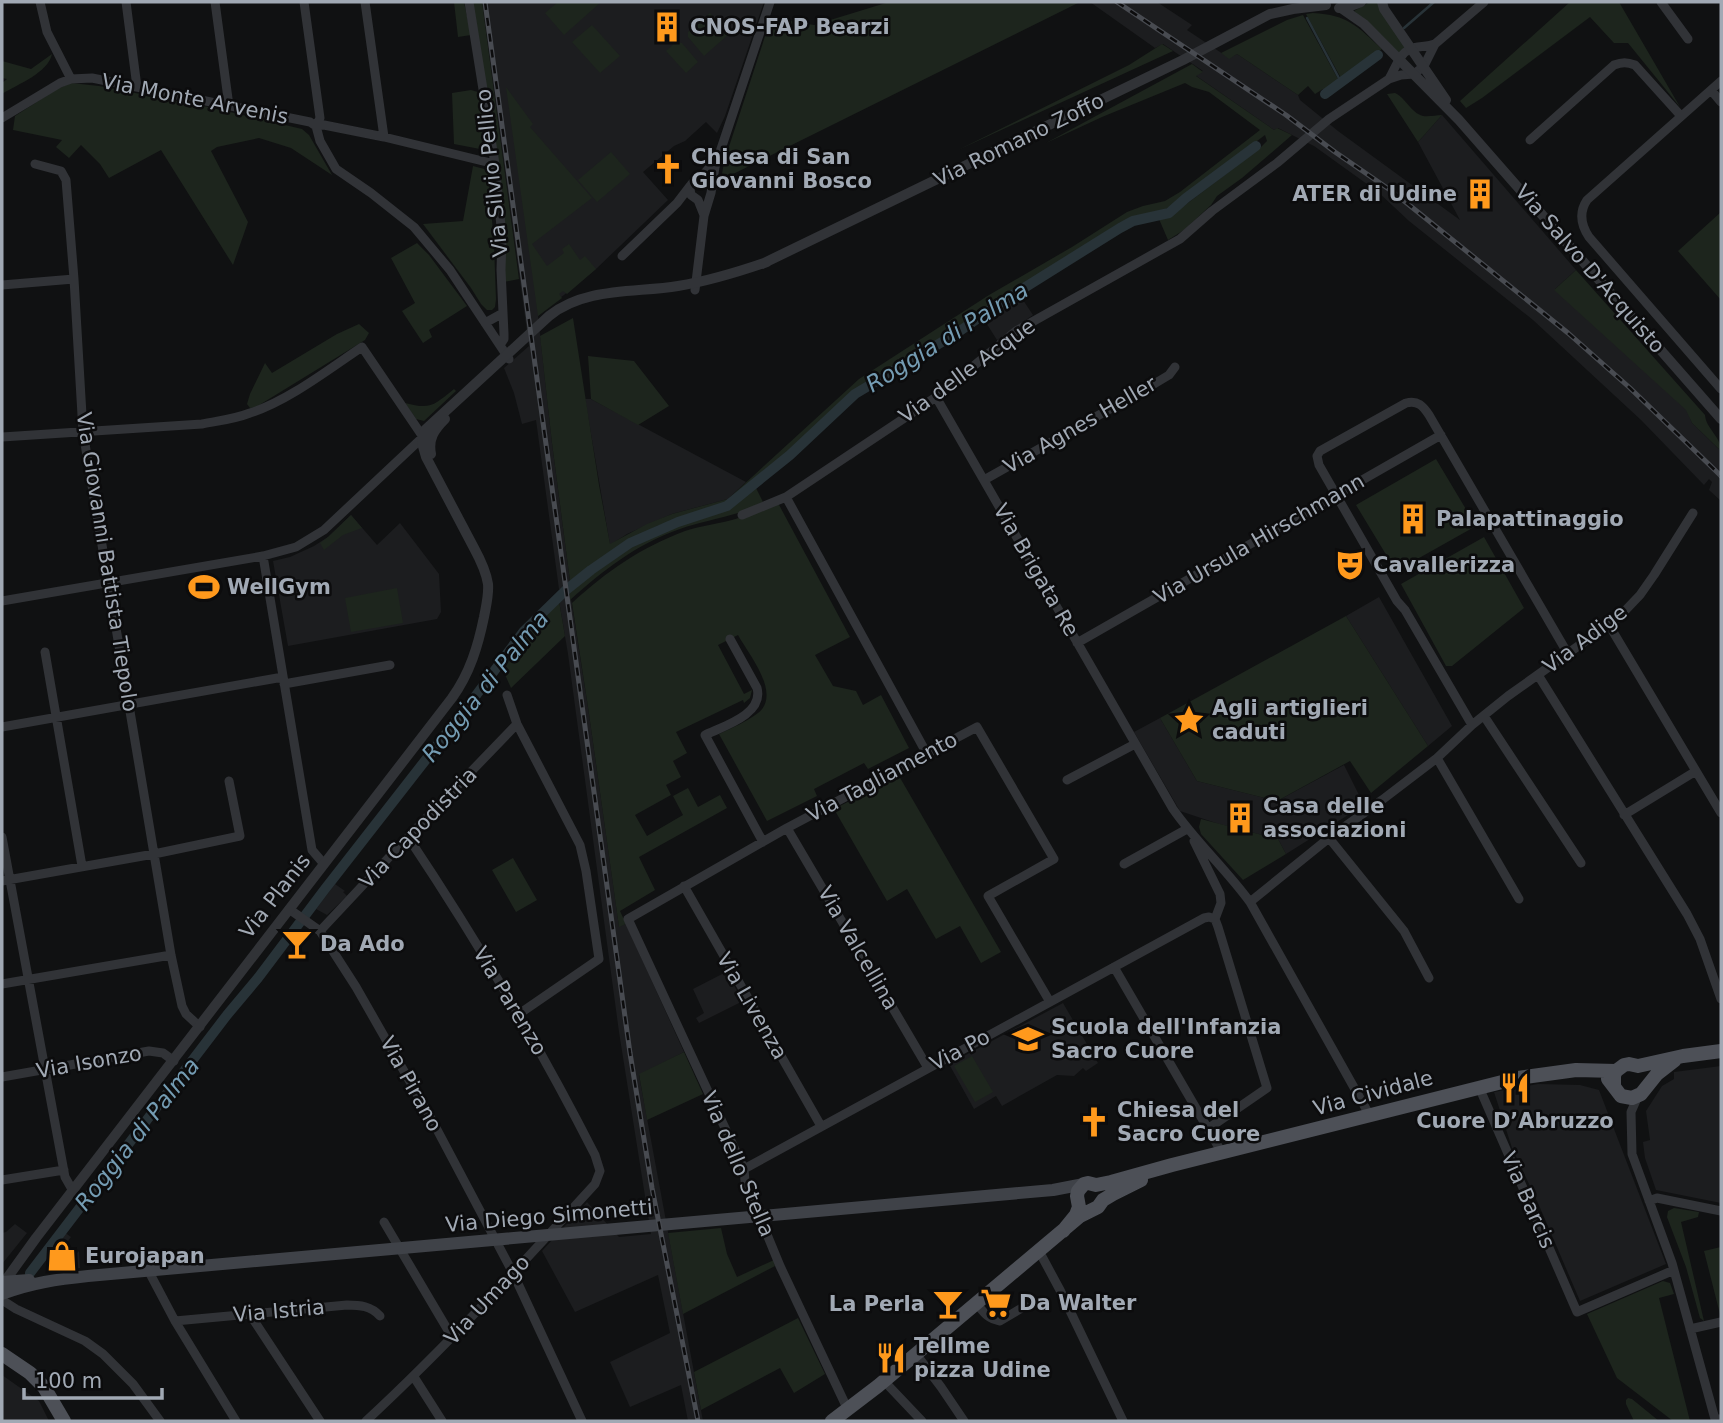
<svg xmlns="http://www.w3.org/2000/svg" width="1723" height="1423" viewBox="0 0 1723 1423" font-family="'DejaVu Sans',sans-serif">
  <style>
    .built { fill: #1c1d1f }
    .green { fill: #1d251d }
    .lines { fill: none; stroke-linecap: round; stroke-linejoin: round }
    .stream { stroke: #283338; stroke-width: 2.5 }
    .canal { stroke: #283338; stroke-width: 10 }
    .minor { stroke: #313337; stroke-width: 9 }
    .tertiary { stroke: #313337; stroke-width: 10 }
    .secondary { stroke: #3f4248; stroke-width: 12 }
    .primary { stroke: #4d5057; stroke-width: 14 }
    .rail-casing { stroke: #484b51; stroke-width: 5 }
    .rail { stroke: #0c0c0d; stroke-width: 2.5; stroke-dasharray: 8; stroke-linecap: butt }
    .labels { text-anchor: middle; stroke-width: 5; stroke-linejoin: round; paint-order: stroke }
    .poi-label { font-size: 21px; font-weight: bold; fill: #a1a9b4; stroke: #0c0c0d; text-anchor: start }
    .street-label { font-size: 21px; fill: #a1a9b4; stroke: #0c0c0d }
    .water-label { font-size: 23px; font-style: italic; fill: #749cb3; stroke: #0c0c0d }
  </style>
  <rect width="100%" height="100%" fill="#101112"/>
  <path class="built" d="M482 2H764L725 116 717 133 706 122 685 141 674 146 643 172 668 200 596 269 538 316 552 443 570 581 568 583 570 599H571L588 707 619 926 626 924 684 1052 639 1075 703 1421H688L681 1385 630 1407 610 1362 670 1333 658 1275 575 1312 542 1251 587 1202 619 1237 651 1234 619 1032 568 654 559 601 562 599 561 589H559L536 420 522 424 514 393 504 368 529 346Z
    M1090 2H1157L1192 25 1187 30 1229 58 1237 54 1298 95 1300 100 1338 131 1460 220 1418 142 1442 115 1576 270 1555 289 1687 410 1692 423 1721 451V501L1709 490 1712 482 1709 479 1704 485 1641 420 1533 320 1409 221 1378 192 1314 146 1278 128 1274 130 1195 75 1203 71 1163 44 1155 48Z
    M1019 294 1033 315 997 340 983 318Z
    M585 399H591L746 482 728 499 672 514 627 534 610 545Z
    M351 515 377 545 400 523 439 574 441 612 437 619 288 646 273 561 290 557 314 546 328 537Z
    M1379 597 1452 726 1428 746 1346 616Z
    M1160 718 1197 781 1277 801 1344 765 1364 805 1286 854 1278 839 1219 824 1180 811 1134 732Z
    M335 884 345 891 343 892 347 896 327 915 316 909Z
    M726 972 743 1001 699 1023 696 1018 704 1013 693 989Z
    M1063 1003 1098 1063 1086 1071 1083 1068 1074 1076 1057 1075 1002 1106 996 1096 974 1109 949 1064Z
    M1721 1066V1203L1656 1190 1645 1158 1643 1142 1650 1140 1646 1111 1662 1086 1674 1079V1072Z
    M1538 1084 1580 1085 1599 1090 1666 1264 1580 1301 1538 1203 1512 1148 1494 1092Z
    M15 1224 27 1233 2 1264V1233L6 1232Z
    M64 1232 71 1237 65 1245 76 1254 79 1251 80 1268 58 1271 56 1254 50 1250Z
    M2 1375 39 1401 49 1421H2Z"/>
  <path class="green" d="M454 2H464L471 35 458 37Z
    M473 2H482L519 279 504 282 492 124Z
    M558 2H601L564 35 545 13Z
    M889 2H1080L721 180 724 162 771 18 814 25Z
    M1370 2H1378L1407 48 1400 54 1354 11Z
    M1570 2H1619L1680 107 1628 43H1614L1590 17 1482 98 1466 108 1460 101Z
    M710 13 729 34 704 56 688 37V32Z
    M1313 13C1348 15 1357 26 1382 49L1342 80 1306 14Z
    M1303 15 1339 81 1325 91 1323 89 1315 94 1308 86 1298 95 1237 54 1229 59 1221 53 1287 20Z
    M592 25 620 56 600 73 572 42Z
    M676 42 682 43 698 62 686 73 666 51Z
    M1162 44 1173 51 958 150 1129 65Z
    M52 54C48 73 18 84 2 94V83L7 79 2 78V61L31 69Z
    M1192 64 1203 72 1196 76 1274 130 1277 128 1292 135 1242 178 1217 196 1211 205 1184 230 1168 240 1159 219 1172 215 1259 149 1267 141 1265 135 1171 206C1155 216 1136 215 1119 223L952 332 857 390 811 433 728 504 657 526 617 548 568 586 570 581 552 443 540 336 573 318 599 485 610 544 647 524 672 514 728 499 859 379 989 295 1072 247 1127 212 1143 206 1165 201 1180 192 1260 130 1209 92 1192 87 1185 83 1102 117 1046 143Z
    M71 83 99 86 213 108 302 129 309 135 332 175 291 148 259 138 217 147 211 151 248 222 233 265 161 150 109 178 100 164 81 145 69 158 56 147 62 140 13 130 15 116 57 89Z
    M506 87 533 124 530 127 592 198 532 244 547 266 564 253 562 249 569 244 580 260 585 256 596 269 567 294 563 291 559 294 562 298 538 316Z
    M471 90 478 92 480 95 486 141 484 146 480 149 454 144 452 93Z
    M1395 93C1406 98 1411 113 1423 116 1429 117 1436 115 1442 115L1418 142 1387 94Z
    M611 152 630 174 597 202 578 180Z
    M473 166 488 170 494 245 496 299 495 307 492 310H487L481 304 471 288 423 224 463 221Z
    M1721 212V300L1678 251Z
    M417 243 429 255 467 306 429 330 432 337 423 343 402 311 415 303 391 258Z
    M1576 270 1705 415C1706 429 1721 436 1721 451L1692 423 1686 410 1554 290Z
    M359 324 369 333 365 340 256 407 250 408 247 404 250 394 265 363 272 373 337 334Z
    M588 356 634 361 669 406 638 425 591 399Z
    M454 389 456 391 424 421 416 419 405 403C431 410 434 405 454 389Z
    M1436 459 1476 526 1396 571 1356 505Z
    M755 486 763 502C755 505 747 510 738 513 719 519 699 522 680 529 635 545 605 569 570 600L569 593 609 560 634 545 670 528 729 508Z
    M778 503 850 637 815 655 833 686 856 691 863 705 881 695 909 748 868 769 864 763 814 789 817 796 767 821 719 734C732 728 746 722 758 713 782 694 749 655 738 635L718 645 744 694 752 690 750 698 744 703 743 700 676 732 687 753 673 761 681 777 666 785 671 795 635 815 647 836 683 815 673 796 688 788 698 807 720 795 727 808 639 857 655 890 620 911 626 924 619 927 588 707 572 603C607 571 640 548 685 531 700 526 716 524 732 520 748 516 763 508 778 503Z
    M351 515 362 528 343 535 324 550 320 543 328 537Z
    M1484 537 1524 608 1452 666H1446L1401 584Z
    M397 588 403 623 351 632 345 598Z
    M559 601 565 636 511 688 502 668 526 634Z
    M1346 616 1428 746 1371 793 1350 761 1277 801 1197 781 1160 718Z
    M899 776 1001 952 981 963 960 926 936 939 907 889 887 901 834 809Z
    M1201 819 1278 839 1286 854 1243 880 1201 834 1199 827Z
    M513 858 537 900 516 912 492 870Z
    M684 1052 703 1094 647 1120 639 1074Z
    M972 1056 993 1092 975 1102 954 1066Z
    M1674 1208 1699 1212 1698 1217 1681 1222 1704 1321 1700 1318 1686 1267 1667 1217 1668 1211Z
    M721 1228 727 1254 737 1277 774 1260 775 1266 683 1314 668 1233Z
    M1721 1247V1318L1704 1251Z
    M1663 1281 1670 1283 1674 1294 1659 1298 1690 1421H1673L1617 1378 1587 1314Z
    M798 1318 825 1374 794 1393 780 1368 701 1410 694 1372Z
    M1628 1398 1632 1399 1659 1421H1634L1626 1404V1400Z"/>
  <g class="lines">
    <path class="stream" d="M1307 18 1341 82
      M1404 28 1434 2"/>
    <path class="canal" d="M1325 94 1378 55
      M30 1273 227 1015 258 978 325 889 474 698 524 631 566 590 591 570 630 543 678 522 727 506 790 455 855 394 957 333 1000 303 1120 228 1133 221 1169 213 1186 198 1256 146"/>
    <path class="minor" d="M40 2 47 32 71 79
      M126 2 137 87
      M215 2 229 106
      M304 2 320 118 316 126
      M365 2 384 137
      M469 2 495 164 502 237 501 270 504 334V339L500 345
      M1661 2 1688 39
      M1389 79C1395 69 1399 54 1410 49 1416 46 1427 47 1435 44
      M1721 81 1587 200C1579 212 1581 225 1589 237L1721 389
      M1711 90 1721 102
      M2 118 60 83 71 79 92 78 310 122 316 126
      M316 126 320 141 336 169 371 193 414 227 450 270 509 359
      M316 126 324 125 384 137 495 164
      M1530 140 1614 65C1622 62 1627 62 1635 65L1681 116
      M35 164 61 171 66 180 74 279 83 432 171 955 182 1006 186 1014 200 1027
      M704 215 698 200 691 195C688 181 694 183 703 175 707 171 711 166 714 160
      M622 256 677 203 690 186
      M2 285 74 279
      M695 290 704 216 711 193 715 167 770 2
      M485 323 503 313
      M936 397 1173 809C1196 842 1226 869 1250 902L1370 1116
      M2 437 202 424C218 421 235 419 250 413 288 401 329 369 362 347L423 437 324 530 296 547 263 556 2 601
      M984 480 1154 384 1169 375 1175 367
      M742 515 786 497
      M263 556 312 850 324 864
      M1609 625 1721 813
      M730 639 757 688C764 714 724 726 705 735L763 842
      M1077 643 1441 435
      M45 652 82 866
      M1538 675 1687 914 1700 939 1721 999
      M284 684 390 665
      M507 695 517 724 580 845 586 871 599 959 519 1014
      M1484 716 1581 863
      M1472 725 1405 610 1397 601 1319 465 1317 456 1320 451 1406 403C1418 400 1423 406 1429 415L1568 654
      M2 727 283 677
      M927 754 786 497 936 397 1016 331 1180 239 1212 211 1277 163 1329 119 1389 79 1401 75 1414 74 1424 66 1435 44 1484 2
      M1437 758 1519 899
      M1067 780 1135 744
      M1624 815 1696 771
      M787 828 928 1068
      M2 837 65 1177 73 1191
      M1329 838 1404 931 1429 978
      M1194 841 1220 894 1221 903 1215 919
      M1124 864 1187 829
      M2 881 154 854 240 836 229 781
      M684 886 821 1126
      M1250 902 1329 838 1382 800 1437 758 1472 725 1508 696 1619 617 1640 595 1654 575 1693 513
      M289 909 320 931 356 987 433 1122 513 1273 582 1421
      M320 931 408 837 517 724
      M1114 967 1222 1153
      M2 984 171 955
      M2 1077 149 1051 163 1053 174 1061
      M1479 1087 1577 1312 1674 1270
      M1638 1096 1631 1112 1632 1154 1672 1263 1715 1419H1721
      M1209 1128 1267 1088 1218 927 1215 919
      M744 1169 1204 918 1209 917 1215 919
      M2 1180 64 1170
      M1649 1201 1657 1198 1721 1211
      M384 1222 452 1337
      M1039 1251 1060 1290 1123 1421
      M148 1270 175 1321 236 1421
      M2 1300 16 1309 85 1341 103 1354 133 1384 160 1421
      M977 1304C984 1313 988 1319 1000 1321L1025 1306
      M249 1313 320 1421
      M175 1321 347 1305C360 1305 371 1306 380 1316
      M1690 1329 1721 1322
      M916 1354 941 1387 964 1421
      M414 1377 442 1421
      M884 1381 922 1421
      M848 1410 780 1266 745 1181 744 1169 628 919 787 828 977 727 1054 859 988 896 1050 1002
      M366 1421C447 1346 521 1265 595 1184L600 1171 595 1155C539 1045 476 939 408 837"/>
    <path class="tertiary" d="M1382 2 1384 9 1446 100
      M1339 8 1348 7 1361 2
      M1341 8 1364 24 1459 120 1721 419
      M762 264 1183 60 1270 14 1293 9 1326 5
      M431 454C428 439 434 430 445 419
      M5 1281 36 1238 452 698C470 673 478 646 484 617 486 606 489 595 488 584 486 571 480 559 474 548L426 457 422 443 425 430 549 316C585 287 635 293 678 286 709 281 738 272 767 262"/>
    <path class="secondary" d="M2 1282 29 1280
      M2 1294C30 1283 59 1279 88 1276L1053 1190 1084 1184"/>
    <path class="primary" d="M1608 1079 1621 1096 1632 1098 1641 1094 1657 1074 1675 1060
      M1614 1085V1075L1616 1071 1624 1065 1629 1064 1638 1066 1683 1056 1721 1051
      M1063 1231 1076 1215 1079 1207 1077 1196 1078 1191 1084 1184 1088 1183 1096 1185 1111 1182 1172 1165 1518 1078 1576 1070 1616 1071
      M2 1354 30 1373 44 1387 64 1421
      M832 1421 878 1386 1080 1216 1098 1207 1103 1200 1113 1194 1141 1180"/>
    <g class="rail-casing">
      <path id="rail" d="M485 2 630 1053 652 1188 698 1421
        M1117 2 1286 115 1335 152 1393 192 1568 333 1630 388 1721 476"/>
    </g>
    <use href="#rail" class="rail"/>
  </g>
  <defs>
    <g id="building-bare" transform="scale(2.415)"><path d="M-4-6H4V6H1V3H-1V6H-4ZM-2.5-4.3h1.7v1.8h-1.7ZM.8-4.3h1.7v1.8H.8ZM-2.5-1h1.7V.8h-1.7ZM.8-1h1.7V.8H.8Z" fill="#ff991c" stroke="#0c0c0d" stroke-width="2.5" paint-order="stroke"/></g>
    <g id="church-bare" transform="scale(2.415)"><path d="M-1.2-6h2.4v3.5h3.3v2.4h-3.3V6h-2.4V-.1h-3.3v-2.4h3.3Z" fill="#ff991c" stroke="#0c0c0d" stroke-width="2.5" paint-order="stroke"/></g>
    <g id="theatre-bare" transform="scale(2.415)"><path d="M-5-5.5Q0-4 5-5.5V0Q5 5 0 6Q-5 5-5 0ZM-3.3-2.5H-1v1.5H-3.3ZM1-2.5H3.3v1.5H1ZM-2.8 1Q0 5.5 2.8 1Z" fill="#ff991c" stroke="#0c0c0d" stroke-width="2.5" paint-order="stroke"/></g>
    <g id="stadium-bare" transform="scale(2.415)"><path d="M0-5a6.5 5 0 1 0 0 10a6.5 5 0 1 0 0-10ZM-3.5-1.8h7v3.6h-7Z" fill="#ff991c" stroke="#0c0c0d" stroke-width="2.5" paint-order="stroke"/></g>
    <g id="sight-bare" transform="scale(2.415)"><path d="M0-6L1.8-2.2L6-1.7L2.9 1.2L3.7 5.4L0 3.3L-3.7 5.4L-2.9 1.2L-6-1.7L-1.8-2.2Z" fill="#ff991c" stroke="#0c0c0d" stroke-width="2.5" paint-order="stroke"/></g>
    <g id="bar-bare" transform="scale(2.415)"><path d="M-6-5H6L.8 .8V4.5H3.5V6h-7V4.5H-.8V.8Z" fill="#ff991c" stroke="#0c0c0d" stroke-width="2.5" paint-order="stroke"/></g>
    <g id="school-bare" transform="scale(2.415)"><path d="M0-5L7-2L0 1L-7-2ZM-4 1L0 2.5L4 1V4Q0 6-4 4Z" fill="#ff991c" stroke="#0c0c0d" stroke-width="2.5" paint-order="stroke"/></g>
    <g id="restaurant-bare" transform="scale(2.415)"><path d="M-5-6h1v4h1v-4h1v4h1v-4h1v5L-1.5 .5V6h-2V.5L-5-1ZM5-6V6H3V1.5H1.5Q1.5-4 5-6Z" fill="#ff991c" stroke="#0c0c0d" stroke-width="2.5" paint-order="stroke"/></g>
    <g id="shop-bare" transform="scale(2.415)"><path d="M-5-2.5h2.3a2.7 3.5 0 0 1 5.4 0H5L5.5 6h-11ZM-1.5-2.5h3a1.5 2.3 0 0 0-3 0Z" fill="#ff991c" stroke="#0c0c0d" stroke-width="2.5" paint-order="stroke"/></g>
    <g id="supermarket-bare" transform="scale(2.415)"><path d="M-6-5.5h2.5l.6 2H6L4.5 2H-2.5L-4.4-4H-6ZM-1.5 3.2a1.3 1.3 0 1 0 .1 0ZM3 3.2a1.3 1.3 0 1 0 .1 0Z" fill="#ff991c" stroke="#0c0c0d" stroke-width="2.5" paint-order="stroke"/></g>
  </defs>
  <g fill-rule="evenodd">
    <use href="#building-bare" x="667" y="27"/>
    <use href="#church-bare" x="668" y="169"/>
    <use href="#building-bare" x="1480" y="194"/>
    <use href="#building-bare" x="1413" y="519"/>
    <use href="#theatre-bare" x="1350" y="565"/>
    <use href="#stadium-bare" x="204" y="587"/>
    <use href="#sight-bare" x="1189" y="720"/>
    <use href="#building-bare" x="1240" y="818"/>
    <use href="#bar-bare" x="297" y="944"/>
    <use href="#school-bare" x="1028" y="1039"/>
    <use href="#restaurant-bare" x="1515" y="1088"/>
    <use href="#church-bare" x="1094" y="1122"/>
    <use href="#shop-bare" x="62" y="1256"/>
    <use href="#supermarket-bare" x="996" y="1303"/>
    <use href="#bar-bare" x="948" y="1304"/>
    <use href="#restaurant-bare" x="891" y="1358"/>
  </g>
  <g class="labels">
    <g class="poi-label">
      <text x="690" y="34">CNOS-FAP Bearzi</text>
      <text x="691" y="164">Chiesa di San<tspan x="691" dy="24">Giovanni Bosco</tspan></text>
      <text x="1457" y="201" text-anchor="end">ATER di Udine</text>
      <text x="1436" y="526">Palapattinaggio</text>
      <text x="1373" y="572">Cavallerizza</text>
      <text x="227" y="594">WellGym</text>
      <text x="1212" y="715">Agli artiglieri<tspan x="1212" dy="24">caduti</tspan></text>
      <text x="1263" y="813">Casa delle<tspan x="1263" dy="24">associazioni</tspan></text>
      <text x="320" y="951">Da Ado</text>
      <text x="1051" y="1034">Scuola dell'Infanzia<tspan x="1051" dy="24">Sacro Cuore</tspan></text>
      <text x="1117" y="1117">Chiesa del<tspan x="1117" dy="24">Sacro Cuore</tspan></text>
      <text x="1515" y="1128" text-anchor="middle">Cuore D’Abruzzo</text>
      <text x="85" y="1263">Eurojapan</text>
      <text x="1019" y="1310">Da Walter</text>
      <text x="925" y="1311" text-anchor="end">La Perla</text>
      <text x="914" y="1353">Tellme<tspan x="914" dy="24">pizza Udine</tspan></text>
    </g>
    <g class="street-label">
      <text transform="translate(195 99) rotate(11)" y="7">Via Monte Arvenis</text>
      <text transform="translate(1019 140) rotate(-26)" y="7">Via Romano Zoffo</text>
      <text transform="translate(492 173) rotate(-96)" y="7">Via Silvio Pellico</text>
      <text transform="translate(1590 269) rotate(49)" y="7">Via Salvo D'Acquisto</text>
      <text transform="translate(967 371) rotate(-36)" y="7">Via delle Acque</text>
      <text transform="translate(1080 425) rotate(-30)" y="7">Via Agnes Heller</text>
      <text transform="translate(1259 539) rotate(-30)" y="7">Via Ursula Hirschmann</text>
      <text transform="translate(107 562) rotate(81)" y="7">Via Giovanni Battista Tiepolo</text>
      <text transform="translate(1036 570) rotate(60)" y="7">Via Brigata Re</text>
      <text transform="translate(1585 639) rotate(-37)" y="7">Via Adige</text>
      <text transform="translate(882 777) rotate(-28)" y="7">Via Tagliamento</text>
      <text transform="translate(418 828) rotate(-46)" y="7">Via Capodistria</text>
      <text transform="translate(275 896) rotate(-52)" y="7">Via Planis</text>
      <text transform="translate(858 948) rotate(60)" y="7">Via Valcellina</text>
      <text transform="translate(510 1001) rotate(59)" y="7">Via Parenzo</text>
      <text transform="translate(752 1006) rotate(60)" y="7">Via Livenza</text>
      <text transform="translate(960 1050) rotate(-28)" y="7">Via Po</text>
      <text transform="translate(89 1062) rotate(-10)" y="7">Via Isonzo</text>
      <text transform="translate(411 1084) rotate(61)" y="7">Via Pirano</text>
      <text transform="translate(1373 1093) rotate(-15)" y="7">Via Cividale</text>
      <text transform="translate(738 1164) rotate(67)" y="7">Via dello Stella</text>
      <text transform="translate(1528 1200) rotate(66)" y="7">Via Barcis</text>
      <text transform="translate(549 1216) rotate(-5)" y="7">Via Diego Simonetti</text>
      <text transform="translate(487 1300) rotate(-47)" y="7">Via Umago</text>
      <text transform="translate(279 1311) rotate(-5)" y="7">Via Istria</text>
    </g>
    <g class="water-label">
      <text transform="translate(947 337) rotate(-32)" y="8">Roggia di Palma</text>
      <text transform="translate(485 686) rotate(-51)" y="8">Roggia di Palma</text>
      <text transform="translate(137 1134) rotate(-52)" y="8">Roggia di Palma</text>
    </g>
  </g>
  <rect width="1723" height="1423" fill="none" stroke="#a1a9b4" stroke-width="7"/>
  <path d="M24 1388v10h138v-10" fill="none" stroke="#a1a9b4" stroke-width="3.5"/>
  <text x="35" y="1388" font-size="21" fill="#a1a9b4" stroke="#0c0c0d" stroke-width="5" paint-order="stroke">100 m</text>
</svg>
